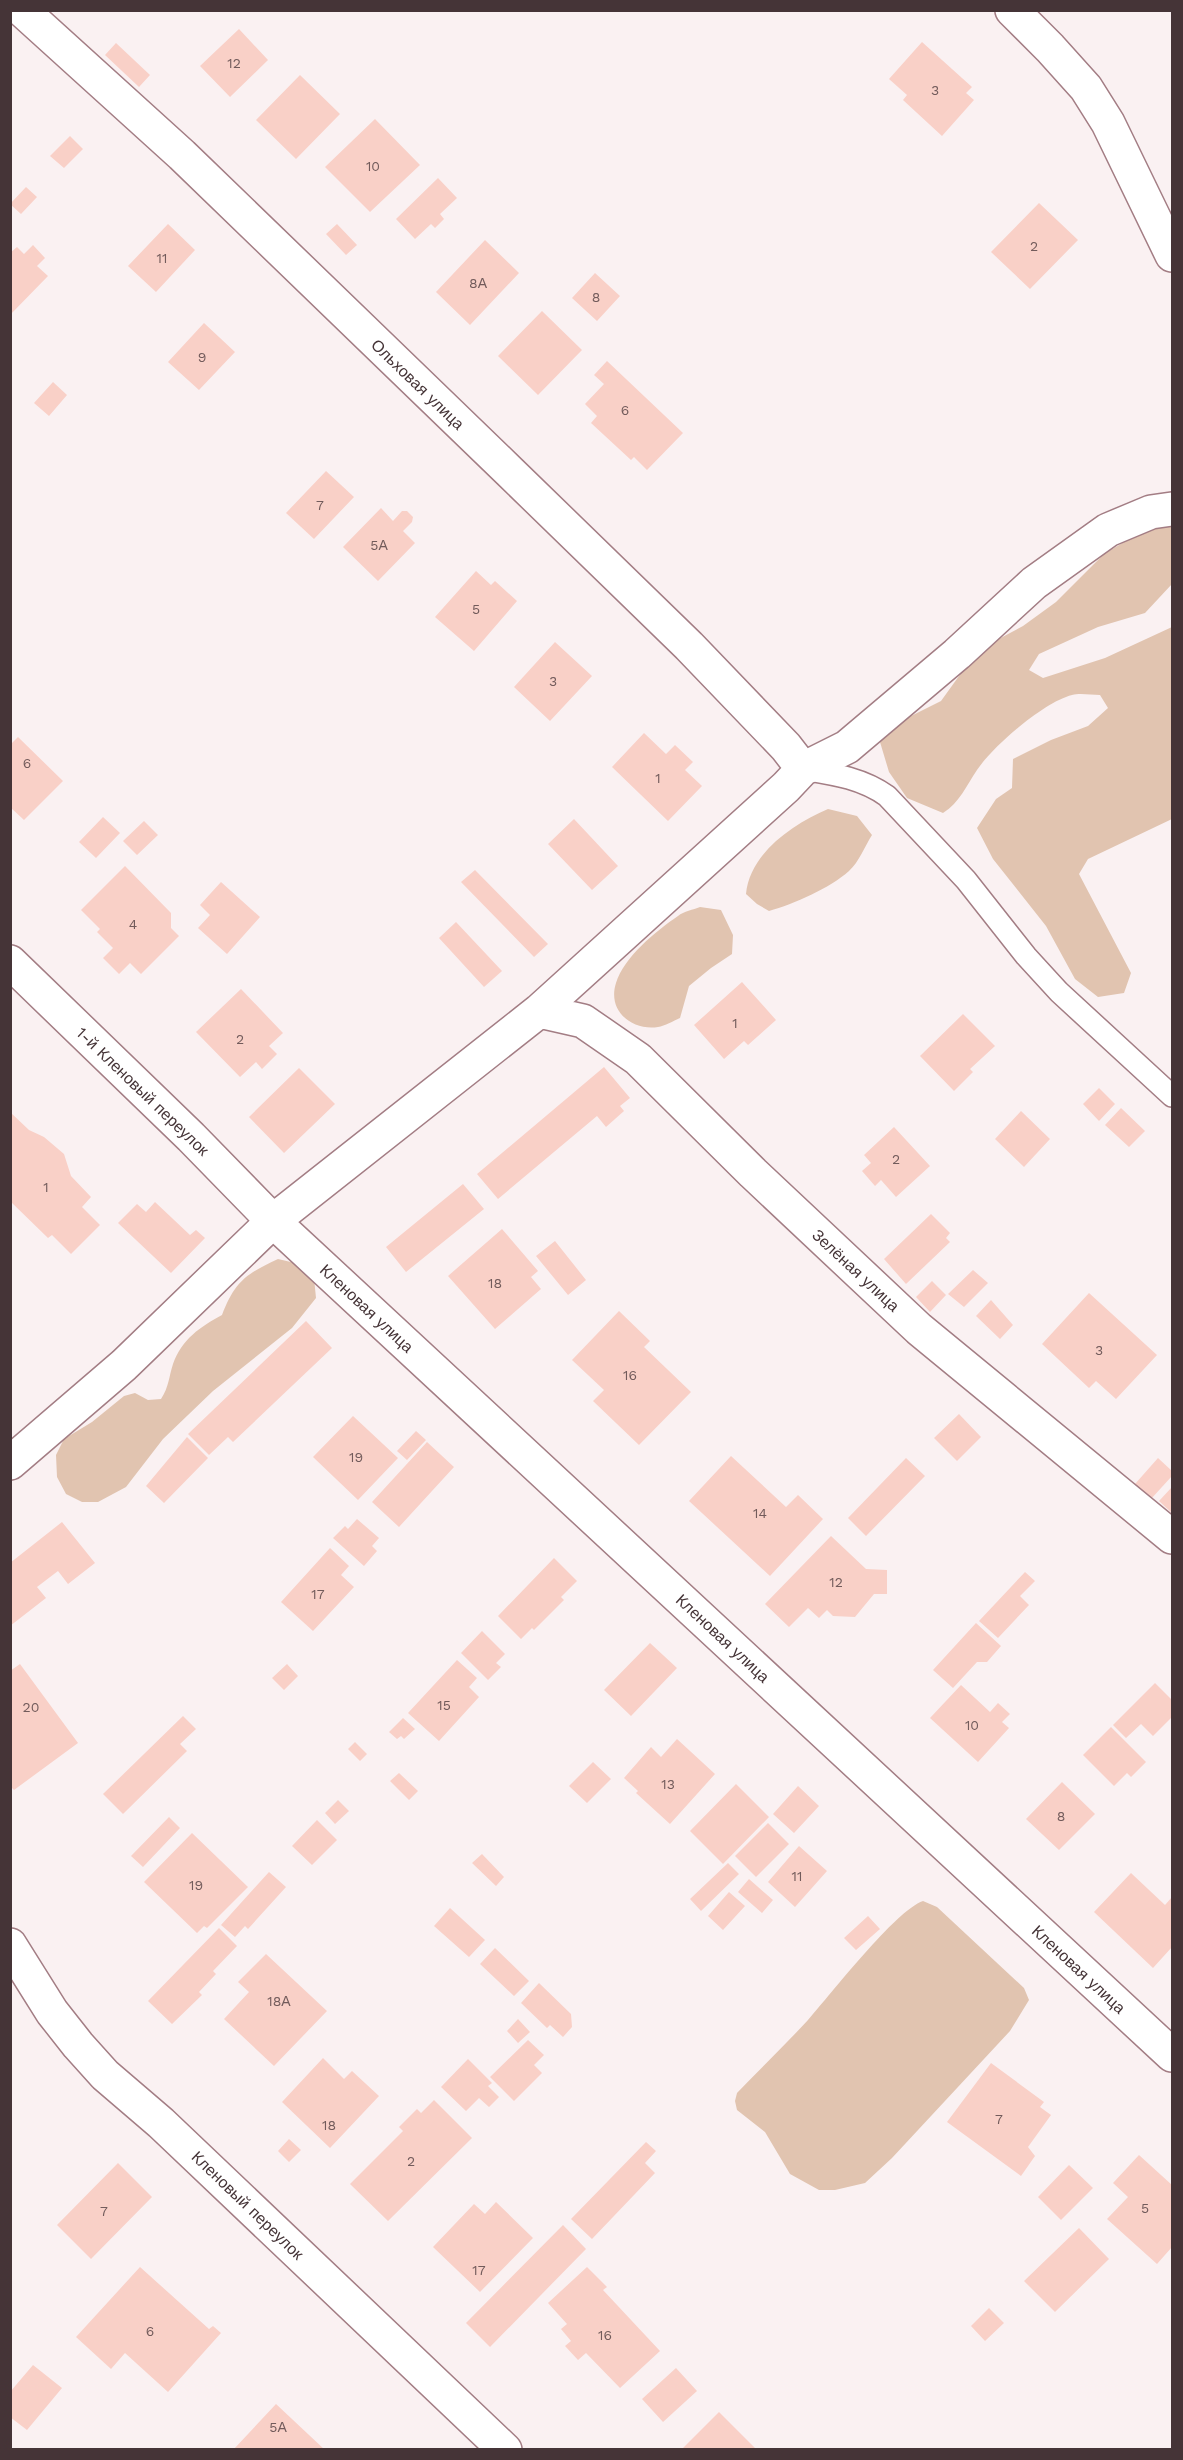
<svg xmlns="http://www.w3.org/2000/svg" width="1183" height="2460" viewBox="0 0 1183 2460" font-family="'Work Sans',sans-serif">
  <style>
    .green { fill: #e1c4b0 }
    .building { fill: #f9d0c7 }
    .lines { fill: none; stroke-linecap: round; stroke-linejoin: round }
    .lane-casing { stroke: #a37d84; stroke-width: 24 }
    .street-casing { stroke: #a37d84; stroke-width: 36 }
    .lane { stroke: #fff; stroke-width: 21 }
    .street { stroke: #fff; stroke-width: 33 }
    .labels { text-anchor: middle; stroke-width: 6; stroke-linejoin: round; paint-order: stroke }
    .number-label { font-size: 14px; fill: #725b5b }
    .street-label { font-size: 16px; fill: #453437; stroke: #fff }
  </style>
  <rect width="100%" height="100%" fill="#faf1f2"/>
  <path class="green" d="M1172 524V584L1145 613 1098 627 1039 654 1029 670 1043 678 1105 658 1172 627V819L1088 859 1079 874 1131 973 1124 993 1098 997 1075 979 1046 926 993 859 977 828 996 799 1012 788 1013 759 1051 740 1088 726 1108 708 1100 695C1091 695 1080 693 1072 695 1044 702 993 746 977 770 966 786 960 802 943 813L907 798 889 772 880 742 901 721 941 701 972 658 995 641 1023 626 1056 602 1104 554 1151 526Z
    M828 809 857 816 872 835C865 846 859 862 849 871 830 888 794 904 769 911L757 904 746 894C750 853 793 824 828 809Z
    M700 907 721 910 733 935 732 954 711 968 689 986 680 1018C673 1021 665 1026 658 1027 632 1031 607 1011 616 983 624 957 656 931 678 916 684 911 693 910 700 907Z
    M278 1259 295 1263 314 1278 316 1298 292 1328 213 1391 163 1439 126 1487 98 1502H82L66 1494 57 1477 56 1455 64 1439 92 1422 124 1396 135 1393 148 1400 161 1399C169 1387 169 1376 173 1364 182 1339 200 1327 222 1315 235 1281 246 1274 278 1259Z
    M923 1901 937 1907 1024 1988 1029 2000 1010 2031 892 2158 865 2183 835 2190H819L790 2174 765 2132 737 2110 735 2101 737 2093C760 2069 785 2045 808 2020 831 1994 896 1910 923 1901Z"/>
  <path class="building" d="M239 29 268 60 230 97 200 66Z
    M922 42 972 87 966 93 974 100 942 136 903 100 907 95 889 79Z
    M116 43 150 75 139 87 105 55Z
    M300 75 340 114 296 159 256 120Z
    M375 119 420 165 370 212 325 167Z
    M70 136 83 149 64 168 50 156Z
    M438 178 457 198 440 214 444 219 435 228 431 224 415 239 396 219Z
    M26 187 37 197 21 214 10 204Z
    M1039 203 1078 240 1030 289 991 252Z
    M168 224 195 250 156 292 128 266Z
    M337 224 357 245 346 255 326 234Z
    M485 240 519 273 470 325 436 292Z
    M33 245 45 258 37 266 48 276 10 315V253L17 247 24 254Z
    M595 273 620 296 597 321 572 298Z
    M542 311 582 350 538 395 498 356Z
    M204 323 235 352 199 390 168 362Z
    M607 361 683 433 647 470 634 457 631 460 591 423 597 416 585 404 604 384 594 375Z
    M53 382 67 395 49 416 34 403Z
    M326 471 354 497 314 539 286 513Z
    M381 508 393 521 402 511H407L413 517 412 522 403 531 415 543 378 581 343 547Z
    M476 571 491 585 495 581 517 601 474 651 435 617Z
    M555 642 592 676 550 721 514 687Z
    M644 733 666 754 675 745 693 762 685 770 702 786 668 821 612 767Z
    M18 737 63 781 24 820 10 807V745Z
    M103 817 120 833 96 858 79 842Z
    M574 819 618 866 592 890 548 844Z
    M144 821 158 835 137 855 123 841Z
    M125 866 171 913V928L179 936 141 974 130 963 119 974 103 958 113 948 97 932 100 929 81 910Z
    M475 870 548 944 534 957 461 882Z
    M221 882 260 917 227 954 198 928 210 915 200 905Z
    M456 922 502 971 484 987 439 938Z
    M742 982 776 1020 748 1045 744 1041 724 1059 694 1025Z
    M241 989 283 1033 269 1046 277 1054 262 1069 256 1062 240 1077 196 1032Z
    M963 1014 995 1046 970 1069 973 1072 954 1091 920 1056Z
    M604 1067 630 1098 620 1106 624 1111 606 1127 597 1116 498 1199 477 1174Z
    M299 1068 335 1104 284 1153 249 1117Z
    M1099 1088 1115 1104 1099 1121 1083 1104Z
    M1121 1108 1145 1131 1129 1147 1105 1125Z
    M1021 1111 1050 1139 1024 1167 995 1139Z
    M10 1112 29 1130 44 1137 64 1154 71 1176 91 1197 82 1207 100 1225 71 1254 52 1235 48 1238 10 1201Z
    M894 1127 930 1166 896 1197 881 1180 875 1186 862 1171 871 1163 864 1155Z
    M463 1184 484 1209 406 1272 386 1247Z
    M155 1202 190 1235 196 1230 205 1238 171 1273 118 1223 137 1204 146 1212Z
    M931 1214 950 1233 946 1238 950 1242 906 1284 884 1259Z
    M502 1229 538 1271 531 1277 541 1289 495 1329 448 1276Z
    M555 1241 586 1280 568 1295 536 1256Z
    M973 1270 988 1283 964 1307 948 1294Z
    M932 1281 946 1295 930 1312 916 1297Z
    M1089 1293 1157 1355 1116 1399 1096 1381 1089 1388 1042 1344Z
    M991 1300 1013 1325 1000 1339 976 1316Z
    M619 1311 650 1341 644 1347 691 1392 639 1445 593 1401 604 1390 572 1360Z
    M306 1321 332 1348 233 1442 228 1437 209 1455 188 1434Z
    M959 1414 981 1437 957 1461 934 1438Z
    M353 1416 398 1458 358 1500 313 1457Z
    M416 1431 426 1440 407 1460 397 1451Z
    M187 1437 208 1458 164 1503 146 1486Z
    M427 1442 454 1467 399 1527 372 1502Z
    M731 1456 786 1507 798 1495 823 1519 770 1576 689 1501Z
    M906 1458 925 1476 866 1536 848 1518Z
    M1158 1458 1172 1471V1476L1151 1499 1135 1484Z
    M1172 1487V1513L1159 1501Z
    M357 1519 379 1538 372 1546 377 1551 364 1566 333 1538 345 1526 348 1529Z
    M62 1522 95 1563 68 1584 58 1571 37 1587 46 1598 10 1626V1563Z
    M831 1536 866 1569 887 1570V1594H874L855 1617 833 1616 827 1610 819 1618 808 1608 789 1627 765 1604Z
    M330 1548 349 1566 341 1575 354 1587 313 1631 281 1602Z
    M554 1558 577 1581 561 1597 564 1600 534 1630 532 1628 521 1639 498 1616Z
    M1025 1572 1035 1581 1020 1596 1029 1605 998 1638 979 1621Z
    M976 1623 1001 1646 987 1662H977L953 1688 933 1670Z
    M482 1631 505 1654 496 1663 501 1667 488 1680 461 1653Z
    M650 1643 677 1668 631 1716 604 1690Z
    M457 1660 477 1678 469 1687 479 1697 439 1741 408 1713Z
    M20 1664 78 1743 14 1790 10 1786V1671Z
    M287 1664 298 1676 284 1690 272 1678Z
    M1155 1683 1172 1700V1717L1153 1736 1141 1724 1126 1738 1113 1725Z
    M961 1685 990 1712 998 1703 1010 1714 1002 1722 1009 1728 978 1762 930 1718Z
    M183 1716 196 1729 180 1744 187 1751 123 1814 103 1794Z
    M403 1718 415 1729 404 1739 401 1736 397 1739 389 1732Z
    M1111 1727 1146 1762 1131 1777 1127 1773 1114 1786 1083 1755Z
    M677 1739 715 1774 670 1824 636 1793 638 1791 624 1778 651 1747 661 1757Z
    M355 1742 367 1754 360 1761 348 1749Z
    M593 1762 611 1779 587 1803 569 1786Z
    M399 1773 418 1791 409 1800 390 1781Z
    M1062 1782 1095 1814 1059 1850 1026 1819Z
    M736 1784 769 1817 723 1864 690 1831Z
    M798 1786 819 1806 794 1833 773 1814Z
    M338 1800 349 1811 335 1824 325 1813Z
    M169 1817 180 1828 143 1867 131 1856Z
    M317 1820 337 1840 312 1865 292 1846Z
    M768 1823 789 1844 756 1877 735 1856Z
    M192 1833 248 1887 207 1928 204 1926 197 1933 144 1882Z
    M799 1846 827 1871 795 1907 768 1882Z
    M482 1854 504 1877 496 1886 472 1863Z
    M728 1863 739 1874 701 1911 690 1899Z
    M269 1872 286 1887 248 1929 245 1926 235 1937 221 1925Z
    M1131 1873 1165 1905 1172 1897V1947L1153 1968 1094 1912Z
    M749 1879 773 1900 762 1913 738 1892Z
    M729 1892 745 1906 723 1930 708 1916Z
    M450 1908 485 1940 469 1957 434 1926Z
    M868 1916 880 1929 856 1950 844 1938Z
    M219 1928 237 1946 213 1971 216 1974 199 1992 202 1995 172 2024 148 2001Z
    M495 1948 529 1981 514 1996 480 1964Z
    M266 1954 327 2011 274 2066 224 2019 249 1992 238 1982Z
    M539 1983 571 2014 572 2027 563 2037 550 2025 547 2028 521 2003Z
    M518 2019 530 2032 518 2043 507 2031Z
    M528 2040 544 2055 534 2065 542 2073 514 2101 490 2077Z
    M323 2058 344 2079 352 2071 379 2096 330 2148 282 2102Z
    M468 2059 492 2083 488 2086 499 2097 489 2107 479 2098 466 2111 441 2087Z
    M991 2063 1044 2102 1040 2107 1051 2115 1028 2147 1035 2156 1021 2176 947 2122Z
    M434 2100 472 2138 388 2221 350 2184 403 2131 399 2127 417 2109 421 2113Z
    M289 2139 301 2150 289 2162 278 2151Z
    M646 2142 656 2151 645 2163 655 2173 592 2239 571 2219Z
    M1139 2155 1172 2185V2247L1157 2264 1107 2219 1128 2197 1113 2183Z
    M118 2163 152 2197 91 2259 57 2225Z
    M1069 2165 1093 2188 1061 2220 1038 2197Z
    M496 2202 533 2238 480 2292 433 2247 474 2204 485 2214Z
    M563 2225 586 2249 490 2347 466 2323Z
    M1079 2228 1109 2259 1055 2312 1024 2281Z
    M140 2267 209 2329 213 2326 221 2333 168 2392 125 2353 111 2369 76 2337Z
    M587 2267 607 2287 603 2290 660 2351 620 2388 586 2353 578 2360 565 2346 571 2341 561 2329 567 2324 548 2303Z
    M989 2308 1004 2323 985 2341 971 2326Z
    M33 2365 62 2388 27 2430 10 2417V2392Z
    M676 2368 697 2391 663 2422 642 2399Z
    M276 2404 325 2450H233Z
    M719 2412 757 2450H681Z"/>
  <g class="lines">
    <g class="lane-casing">
      <path id="lane" d="M803 769C833 774 862 778 887 796L966 880 1026 956 1059 992 1172 1096"/>
    </g>
    <g class="street-casing">
      <path id="street" d="M22 10 182 155 510 472 689 646 786 747 803 769
        M1012 10 1050 48 1086 88 1108 123 1172 255
        M10 962 191 1137 273 1221 1172 2055
        M539 1011 583 1021 638 1059 753 1173 919 1329 1172 1537
        M10 1463 124 1365 273 1221 539 1011 786 787 803 769 847 747 957 654 1034 583 1108 530 1151 512 1172 509
        M10 1945 52 2012 78 2045 105 2075 161 2123 505 2450"/>
    </g>
    <use href="#lane" class="lane"/>
    <use href="#street" class="street"/>
  </g>
  <g class="labels">
    <g class="number-label">
      <text x="234" y="68">12</text>
      <text x="935" y="95">3</text>
      <text x="373" y="171">10</text>
      <text x="1034" y="251">2</text>
      <text x="162" y="263">11</text>
      <text x="478" y="288">8А</text>
      <text x="596" y="302">8</text>
      <text x="202" y="362">9</text>
      <text x="625" y="415">6</text>
      <text x="320" y="510">7</text>
      <text x="379" y="550">5А</text>
      <text x="476" y="614">5</text>
      <text x="553" y="686">3</text>
      <text x="27" y="768">6</text>
      <text x="658" y="783">1</text>
      <text x="133" y="929">4</text>
      <text x="735" y="1028">1</text>
      <text x="240" y="1044">2</text>
      <text x="896" y="1164">2</text>
      <text x="46" y="1192">1</text>
      <text x="495" y="1288">18</text>
      <text x="1099" y="1355">3</text>
      <text x="630" y="1380">16</text>
      <text x="356" y="1462">19</text>
      <text x="760" y="1518">14</text>
      <text x="836" y="1587">12</text>
      <text x="318" y="1599">17</text>
      <text x="444" y="1710">15</text>
      <text x="31" y="1712">20</text>
      <text x="972" y="1730">10</text>
      <text x="668" y="1789">13</text>
      <text x="1061" y="1821">8</text>
      <text x="797" y="1881">11</text>
      <text x="196" y="1890">19</text>
      <text x="279" y="2006">18А</text>
      <text x="999" y="2124">7</text>
      <text x="329" y="2130">18</text>
      <text x="411" y="2166">2</text>
      <text x="1145" y="2213">5</text>
      <text x="104" y="2216">7</text>
      <text x="479" y="2275">17</text>
      <text x="150" y="2336">6</text>
      <text x="605" y="2340">16</text>
      <text x="278" y="2432">5А</text>
    </g>
    <g class="street-label">
      <text transform="translate(418 384) rotate(44)" y="6">Ольховая улица</text>
      <text transform="translate(143 1091) rotate(44)" y="6">1-й Кленовый переулок</text>
      <text transform="translate(856 1270) rotate(43)" y="6">Зелёная улица</text>
      <text transform="translate(367 1308) rotate(43)" y="6">Кленовая улица</text>
      <text transform="translate(723 1638) rotate(43)" y="6">Кленовая улица</text>
      <text transform="translate(1079 1969) rotate(43)" y="6">Кленовая улица</text>
      <text transform="translate(248 2205) rotate(44)" y="6">Кленовый переулок</text>
    </g>
  </g>
  <rect width="1183" height="2460" fill="none" stroke="#453437" stroke-width="24"/>
</svg>
